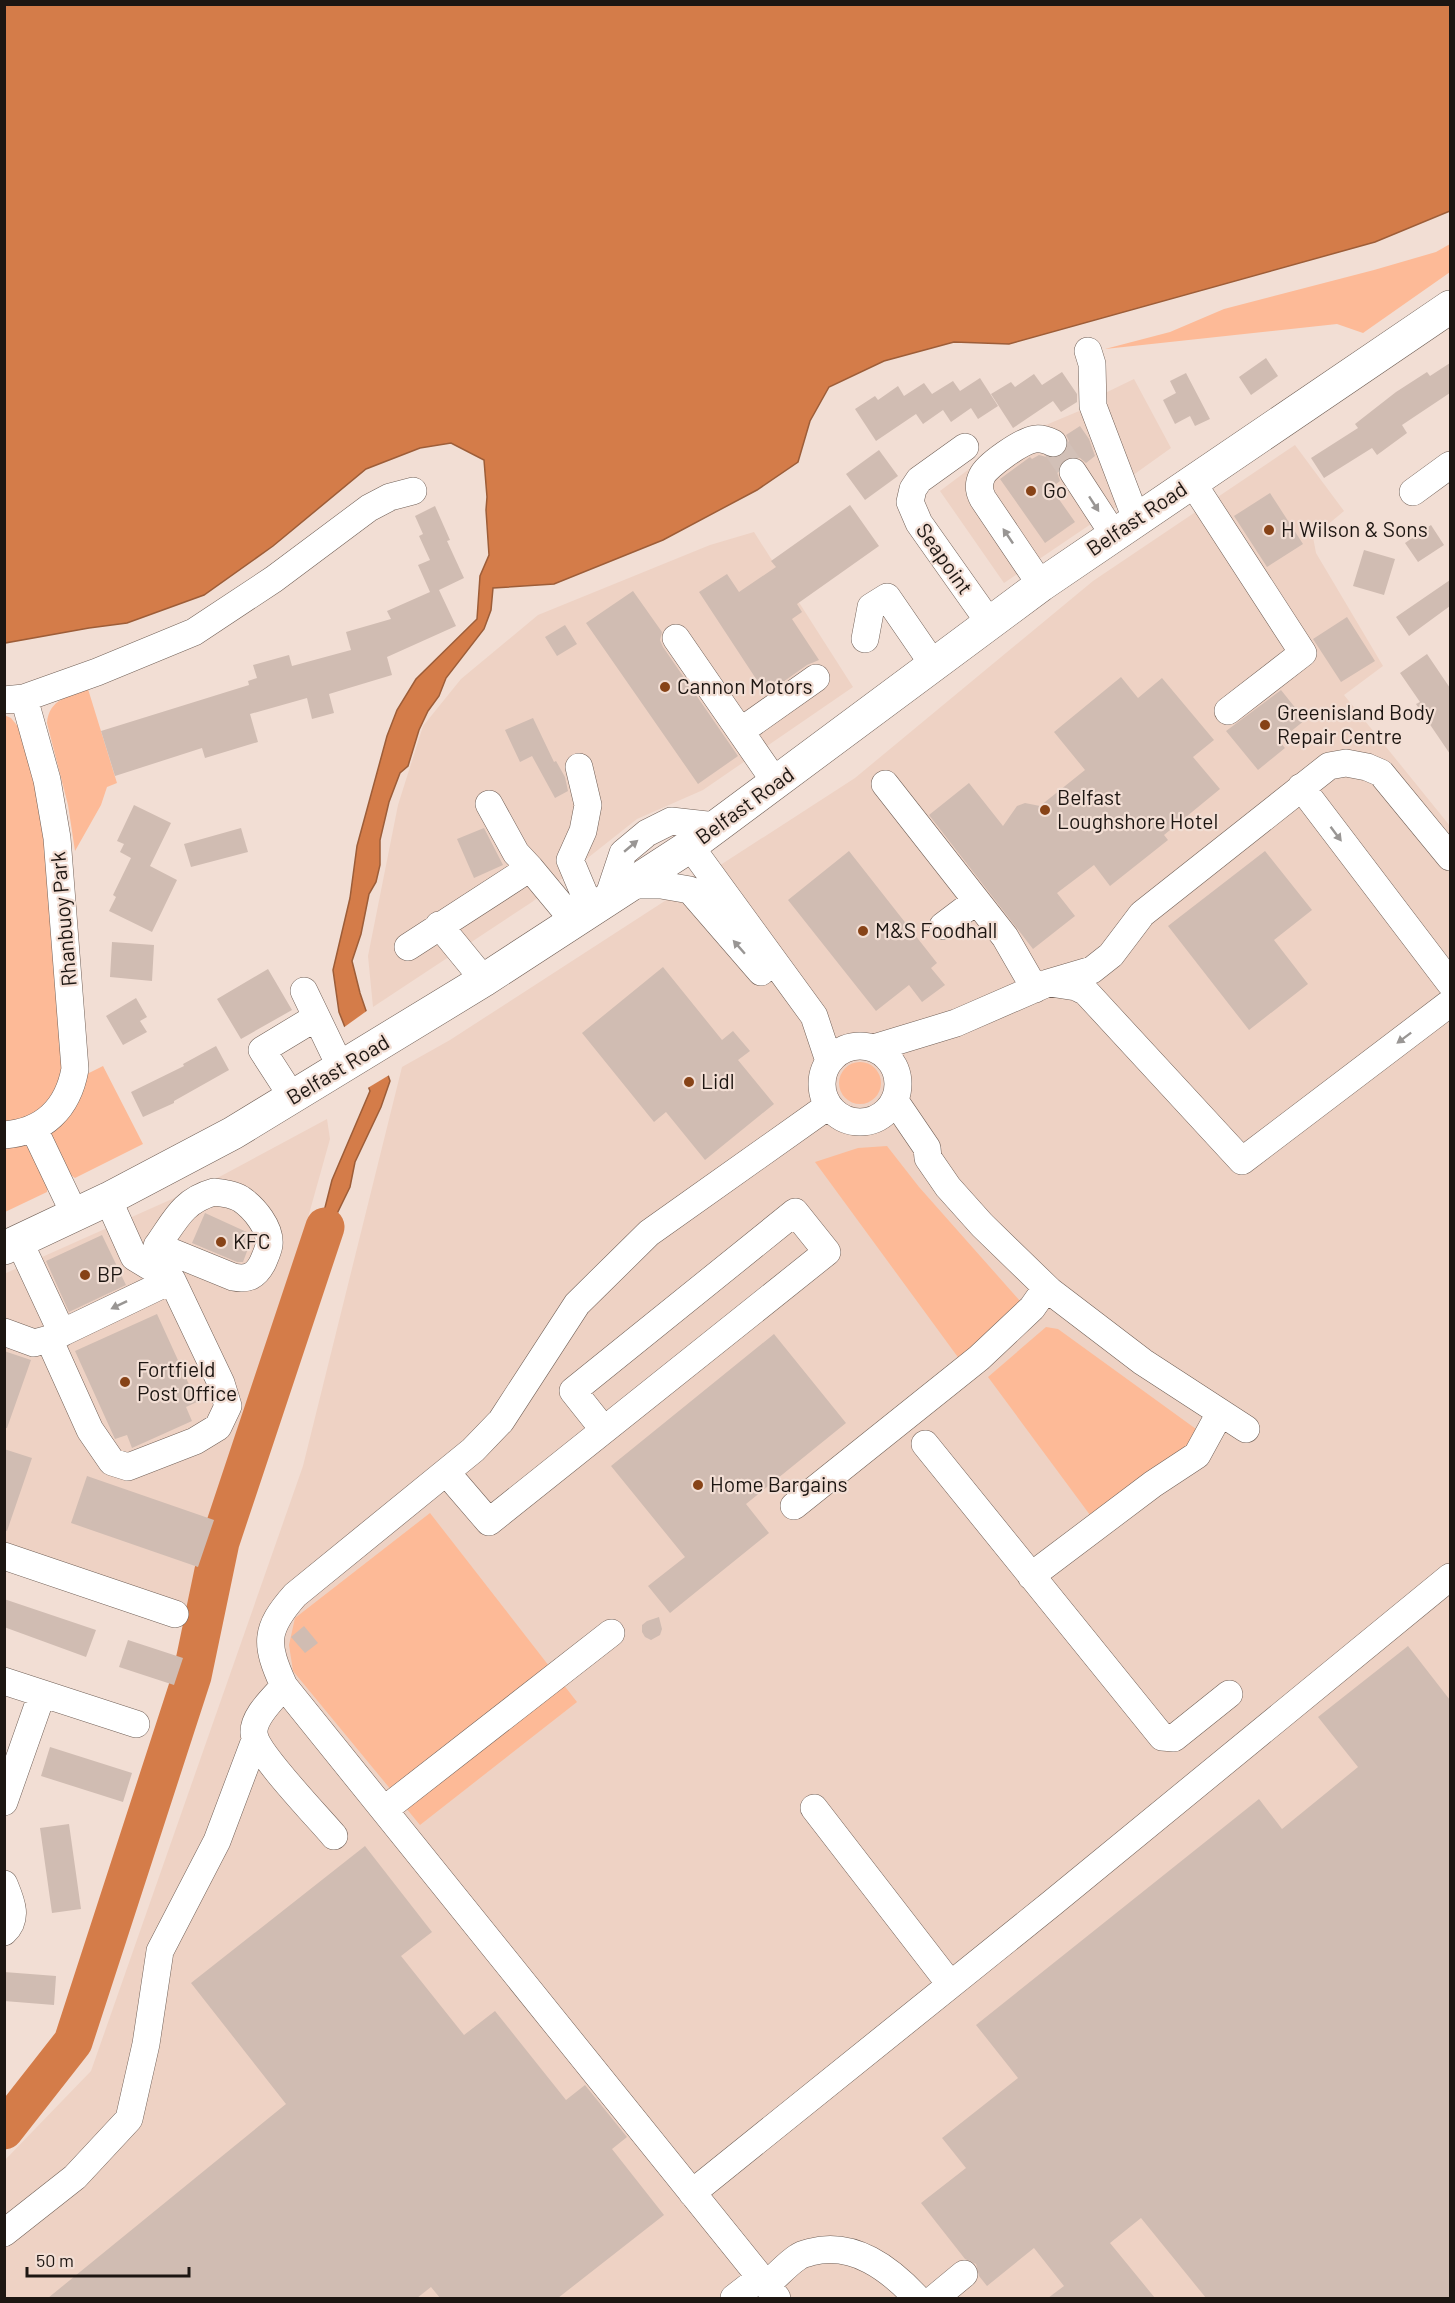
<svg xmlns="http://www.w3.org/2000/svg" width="1455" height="2303" viewBox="0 0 1455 2303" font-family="Barlow,sans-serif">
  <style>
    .built { fill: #eed2c4 }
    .green { fill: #fdba97 }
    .water { fill: #d47c49; stroke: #9d5d38; stroke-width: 1.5 }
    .pier { fill: #f2ded4 }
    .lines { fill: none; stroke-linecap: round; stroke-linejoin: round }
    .river { stroke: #d47c49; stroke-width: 39 }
    .building { fill: #d0bcb2 }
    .minor-tunnel { stroke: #d2c0b7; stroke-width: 27; stroke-dasharray: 27 14; stroke-linecap: butt }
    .minor-casing { stroke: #716057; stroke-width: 28 }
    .highway-casing { stroke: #716057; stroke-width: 34 }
    .minor { stroke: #fff; stroke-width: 27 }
    .highway { stroke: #fff; stroke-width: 33 }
    .oneway { fill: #999694 }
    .poi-dot { fill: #874317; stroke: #f2ded4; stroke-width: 2 }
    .labels { text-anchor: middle; stroke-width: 4.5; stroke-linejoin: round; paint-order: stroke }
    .poi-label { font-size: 21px; fill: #1d1612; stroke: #f2ded4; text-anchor: start }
    .street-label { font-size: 21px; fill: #1d1612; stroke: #f2ded4 }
  </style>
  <rect width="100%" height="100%" fill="#f2ded4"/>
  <path class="built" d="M1134 379 1171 448 1129 478 1103 394Z
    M1084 409 1122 503 1004 583 940 491 1005 442Z
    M1295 445 1344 511 1313 537 1316 553 1383 666 1344 695 1450 826V2298H5L4 2161 91 2071 303 1466 402 1067 450 1040 855 778 1093 581Z
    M754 532 853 687 703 790 637 819 532 902 373 1007 368 956 398 805 423 726 461 679 538 615 710 545Z
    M327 1119 330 1139 198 1611 5 1542 4 1274 208 1183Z"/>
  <path class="green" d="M1450 244V272L1363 333 1337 324 1105 349 1170 332 1224 309 1374 270 1436 252Z
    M88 689 117 783 107 787 101 805 75 851 68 805 47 723C49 699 69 696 88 689Z
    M4 715 11 718 20 729 43 812 65 1065 49 1107 4 1126Z
    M839 1083a21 21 0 1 1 42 0a21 21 0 1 1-42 0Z
    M103 1066 143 1144 75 1178 68 1173 51 1136 52 1128 76 1105 81 1096 85 1075Z
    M4 1142C10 1143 19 1142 24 1145 41 1152 48 1175 47 1192L5 1212Z
    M887 1146 919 1187 1020 1301 960 1360 815 1162 858 1148Z
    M1046 1327 1058 1329 1196 1429 1185 1451 1090 1515 988 1377Z
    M430 1513 577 1702 420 1825 293 1671 289 1645 295 1618Z"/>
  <path class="water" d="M5 5H1450V211L1375 242 1009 344 954 342 884 361 829 387 810 421 798 462 757 490 663 540 554 584 493 588 491 610 484 629 446 678 439 696 428 711 419 730 408 766 400 773 389 802 380 840V865L376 882 369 894 361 934 352 961 360 993 390 1081 381 1107 355 1162 350 1187 330 1228 320 1227 332 1180 370 1091 339 1012 333 970 350 898 357 846 387 736 397 710 416 679 477 619 480 576 489 555 486 510 487 497 484 460 451 443 420 448 366 469 273 546 204 595 127 623 89 628 5 643Z"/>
  <path class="pier" d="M368 1010 391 1074 366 1089 343 1028Z"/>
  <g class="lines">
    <path class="river" d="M4 2130 73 2042 192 1676 220 1542 325 1227"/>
  </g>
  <path class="building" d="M1266 358 1278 376 1251 395 1239 377Z
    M1450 363V393L1402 425 1407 433 1377 455 1372 448 1324 478 1311 458 1358 428 1355 424 1396 392 1427 372 1430 376Z
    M1062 372 1077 394V402L1061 412 1053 401 1013 428 991 394 1011 382 1015 387 1034 374 1042 385Z
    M1186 373 1210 419 1195 426 1190 416 1175 424 1163 400 1176 393 1170 381Z
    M980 378 998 406 978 419 971 408 951 422 943 410 923 424 916 414 876 441 855 409 875 396 878 400 898 386 904 396 924 383 932 394 953 381 960 391Z
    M1080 426 1089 439 1095 456 1086 463 1080 458 1072 456 1064 459 1059 464 1057 472 1060 481 1051 488 1075 522 1045 543 1000 479 1030 457 1032 459 1039 455 1054 459 1061 456 1067 449 1069 441 1066 435Z
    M879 450 898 476 865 500 846 474Z
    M1270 493 1303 544 1267 567 1234 516Z
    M850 505 879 546 797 604 802 612 792 619 819 660 807 665 766 694 699 592 727 574 739 592 776 567 771 561Z
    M435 506 450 540 447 541 464 578 439 590 456 626 387 657 392 675 329 694 334 713 312 719 307 698 250 714 258 742 205 758 202 748 115 776 101 731 249 685 248 681 257 678 253 665 289 655 292 666 351 650 346 632 391 619 387 611 430 592 418 565 430 560 419 536 423 534 415 516Z
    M1431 525 1444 545 1418 562 1405 543Z
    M1364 550 1395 559 1384 595 1353 586Z
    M1450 580V606L1409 636 1396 617Z
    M633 591 662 632 660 640 663 647 738 756 698 784 586 623Z
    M1347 617 1375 661 1341 682 1313 639Z
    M565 625 577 644 557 656 545 637Z
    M1427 654 1450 688V754L1416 704 1420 702 1400 673Z
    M1121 677 1138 698 1162 678 1214 740 1193 757 1220 789 1164 835 1168 840 1110 886 1094 865 1057 893 1075 916 1033 949 929 815 969 783 1003 826 1017 806 1025 803 1040 806 1085 770 1054 732Z
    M1281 690 1305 720 1279 741 1285 748 1258 770 1226 731Z
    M533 718 554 762 556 761 565 777 568 791 555 798 532 756 520 762 505 730Z
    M134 805 171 823 150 866 177 880 152 932 109 911 116 897 113 895 131 858 120 852 124 844 117 841Z
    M241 828 248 852 191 867 184 844Z
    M484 828 503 865 474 878 457 839Z
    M849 851 937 963 931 968 945 985 922 1002 909 985 876 1011 788 900Z
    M1265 851 1312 910 1274 940 1308 984 1249 1030 1168 926Z
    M112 942 154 945 152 981 110 977Z
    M663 967 722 1040 733 1031 750 1051 738 1060 774 1104 705 1160 666 1112 654 1122 582 1033Z
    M268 969 292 1010 241 1039 217 999Z
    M136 998 147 1017 140 1021 147 1032 123 1045 106 1016Z
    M216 1046 229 1070 174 1101V1103L143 1117 131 1092 184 1066 183 1064Z
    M205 1213 251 1234 252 1238 243 1262H237L192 1243Z
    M102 1235 126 1285 69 1312 46 1261Z
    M157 1314 197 1402 186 1407 192 1421 132 1448 127 1435 115 1439 75 1351Z
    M774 1334 846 1423 746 1504 769 1533 670 1613 648 1586 685 1557 611 1466Z
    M4 1351 31 1360 7 1428H4Z
    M4 1449 32 1458 7 1531 4 1530Z
    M87 1476 214 1520 198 1567 71 1523Z
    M4 1599 96 1630 86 1657 4 1627Z
    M659 1617 662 1629 660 1635 651 1640 645 1637 642 1632V1625L647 1621Z
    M304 1626 318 1643 305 1653 291 1637Z
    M128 1640 183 1658 174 1685 119 1667Z
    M1408 1646 1450 1700V2298H1206L1141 2218 1110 2243 1155 2298H1048L1064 2286 1034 2248 987 2286 979 2276 976 2264 965 2259 921 2203 966 2168 942 2138 1018 2078 976 2025 1259 1799 1282 1829 1358 1767 1318 1717Z
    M50 1747 132 1773 123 1802 41 1776Z
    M69 1824 81 1909 52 1913 40 1828Z
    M365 1846 432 1932 401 1956 464 2035 495 2011 566 2100 585 2085 627 2137 612 2149 664 2215 558 2298H440L431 2287 417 2298H48L286 2104 191 1983Z
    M4 1972 56 1976 54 2005 4 2001Z"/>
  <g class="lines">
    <path class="minor-tunnel" d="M1053 443 1073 472"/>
    <g class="minor-casing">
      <path id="minor" d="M1088 351 1092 364 1093 406 1136 519
        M965 447 919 480 913 489 910 502 919 523 989 622
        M1073 472 1114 535
        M1192 482 1303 653 1228 711
        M1413 492 1450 465
        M1041 585 983 499C979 492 978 484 982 476 987 465 1022 441 1035 439 1042 438 1047 440 1053 443
        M676 638 776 783
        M865 639 871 607 887 597 933 664
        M4 700 24 698 97 672 194 632 274 579 369 508 390 497 413 491
        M741 731 816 678
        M579 767 588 805 583 831 570 860 591 910
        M885 784 1005 937 1035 989
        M1301 787 1450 983
        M489 804 516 853 530 868
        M690 846 814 1016 829 1061
        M628 885H661L690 890 761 972
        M608 898 623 853 647 833 671 821 716 826
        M439 925 484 980
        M943 926 976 901
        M408 947 530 868 574 921
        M1050 983 1076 987 1086 992 1242 1161 1450 1003
        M304 991 341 1068
        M822 1084a38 38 0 1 1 76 0a38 38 0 1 1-76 0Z
        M874 1048 956 1023 1048 983 1092 970 1111 955 1142 914 1329 766 1346 763 1367 767 1381 773 1450 857
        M293 1098 262 1050 315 1018
        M895 1101 927 1148 928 1158 948 1187 982 1225 1050 1291 1143 1362 1246 1429
        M34 1129 75 1215
        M4 1135C44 1132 68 1108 75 1069L57 838 47 780 24 698
        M214 1192C223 1193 233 1194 241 1199 254 1208 271 1228 269 1245 268 1251 265 1257 263 1262 256 1276 248 1280 233 1277L157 1246C175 1221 182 1201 214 1192Z
        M19 1241 62 1333
        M4 1332 34 1343 49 1339 172 1280
        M49 1339 90 1430 112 1462 128 1467 195 1441 218 1427 228 1406 221 1383 172 1280 134 1257 108 1199
        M925 1444 1162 1737 1174 1738 1229 1694
        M446 1472 489 1522 787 1284 827 1252 795 1212 573 1391 604 1430
        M794 1506 979 1358 1032 1308 1046 1288
        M4 1556 175 1614
        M1031 1576 1153 1484 1197 1455 1220 1413
        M4 1681 136 1724
        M284 1686C274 1698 253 1716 254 1733 255 1752 319 1818 334 1836
        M4 1802 42 1694
        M814 1808 950 1984
        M384 1810 611 1633
        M4 1884C11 1901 19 1918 4 1932
        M692 2193 1051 1904 1450 1577
        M4 2233 75 2177 129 2119 146 2044 160 1951 217 1841 255 1740
        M766 2285C777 2276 787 2264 798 2257 802 2254 807 2253 811 2252 854 2241 890 2269 917 2298
        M734 2298 761 2277
        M777 2298 284 1686C265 1644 264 1630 295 1595L473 1450 501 1421 577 1304 649 1233 828 1106
        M935 2298 964 2274"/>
    </g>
    <g class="highway-casing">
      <path id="highway" d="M4 1248 108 1199 233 1133 484 980 690 846 1041 585 1450 307"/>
    </g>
    <use href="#minor" class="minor"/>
    <use href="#highway" class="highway"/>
  </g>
  <defs><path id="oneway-solid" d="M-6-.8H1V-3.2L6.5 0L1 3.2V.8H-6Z" transform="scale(1.5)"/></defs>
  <g class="oneway">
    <use href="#oneway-solid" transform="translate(1094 504) rotate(57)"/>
    <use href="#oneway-solid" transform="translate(1008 536) rotate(-124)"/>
    <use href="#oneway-solid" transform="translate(1336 834) rotate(53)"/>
    <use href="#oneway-solid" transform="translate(631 846) rotate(-40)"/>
    <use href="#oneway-solid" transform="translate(739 947) rotate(-131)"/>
    <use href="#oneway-solid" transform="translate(1404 1038) rotate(143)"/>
    <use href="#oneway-solid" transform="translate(119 1305) rotate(154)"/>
  </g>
  <g class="poi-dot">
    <circle cx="1031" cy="491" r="6"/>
    <circle cx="1269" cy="530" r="6"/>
    <circle cx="665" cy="687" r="6"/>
    <circle cx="1265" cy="725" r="6"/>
    <circle cx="1045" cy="810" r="6"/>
    <circle cx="863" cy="931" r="6"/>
    <circle cx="689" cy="1082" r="6"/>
    <circle cx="221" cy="1242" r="6"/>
    <circle cx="85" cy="1275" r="6"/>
    <circle cx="125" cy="1382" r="6"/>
    <circle cx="698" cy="1485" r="6"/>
  </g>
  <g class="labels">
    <g class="poi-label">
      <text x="1043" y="498">Go</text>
      <text x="1281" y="537">H Wilson &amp; Sons</text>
      <text x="677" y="694">Cannon Motors</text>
      <text x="1277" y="720">Greenisland Body<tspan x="1277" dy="24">Repair Centre</tspan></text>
      <text x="1057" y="805">Belfast<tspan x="1057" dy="24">Loughshore Hotel</tspan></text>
      <text x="875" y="938">M&amp;S Foodhall</text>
      <text x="701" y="1089">Lidl</text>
      <text x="233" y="1249">KFC</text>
      <text x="97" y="1282">BP</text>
      <text x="137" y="1377">Fortfield<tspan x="137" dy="24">Post Office</tspan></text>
      <text x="710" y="1492">Home Bargains</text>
    </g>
    <g class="street-label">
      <text transform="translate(1137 519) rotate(-34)" y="7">Belfast Road</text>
      <text transform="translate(944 559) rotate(55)" y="7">Seapoint</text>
      <text transform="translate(745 806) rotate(-36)" y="7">Belfast Road</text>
      <text transform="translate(64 919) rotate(-95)" y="7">Rhanbuoy Park</text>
      <text transform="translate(338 1070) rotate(-31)" y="7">Belfast Road</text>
    </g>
  </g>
  <rect width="1455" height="2303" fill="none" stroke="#1d1612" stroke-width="12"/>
  <path d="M27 2267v9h162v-9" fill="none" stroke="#1d1612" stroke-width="3"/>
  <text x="36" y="2267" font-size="18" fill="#1d1612" stroke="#f2ded4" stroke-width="4.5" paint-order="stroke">50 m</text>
</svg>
